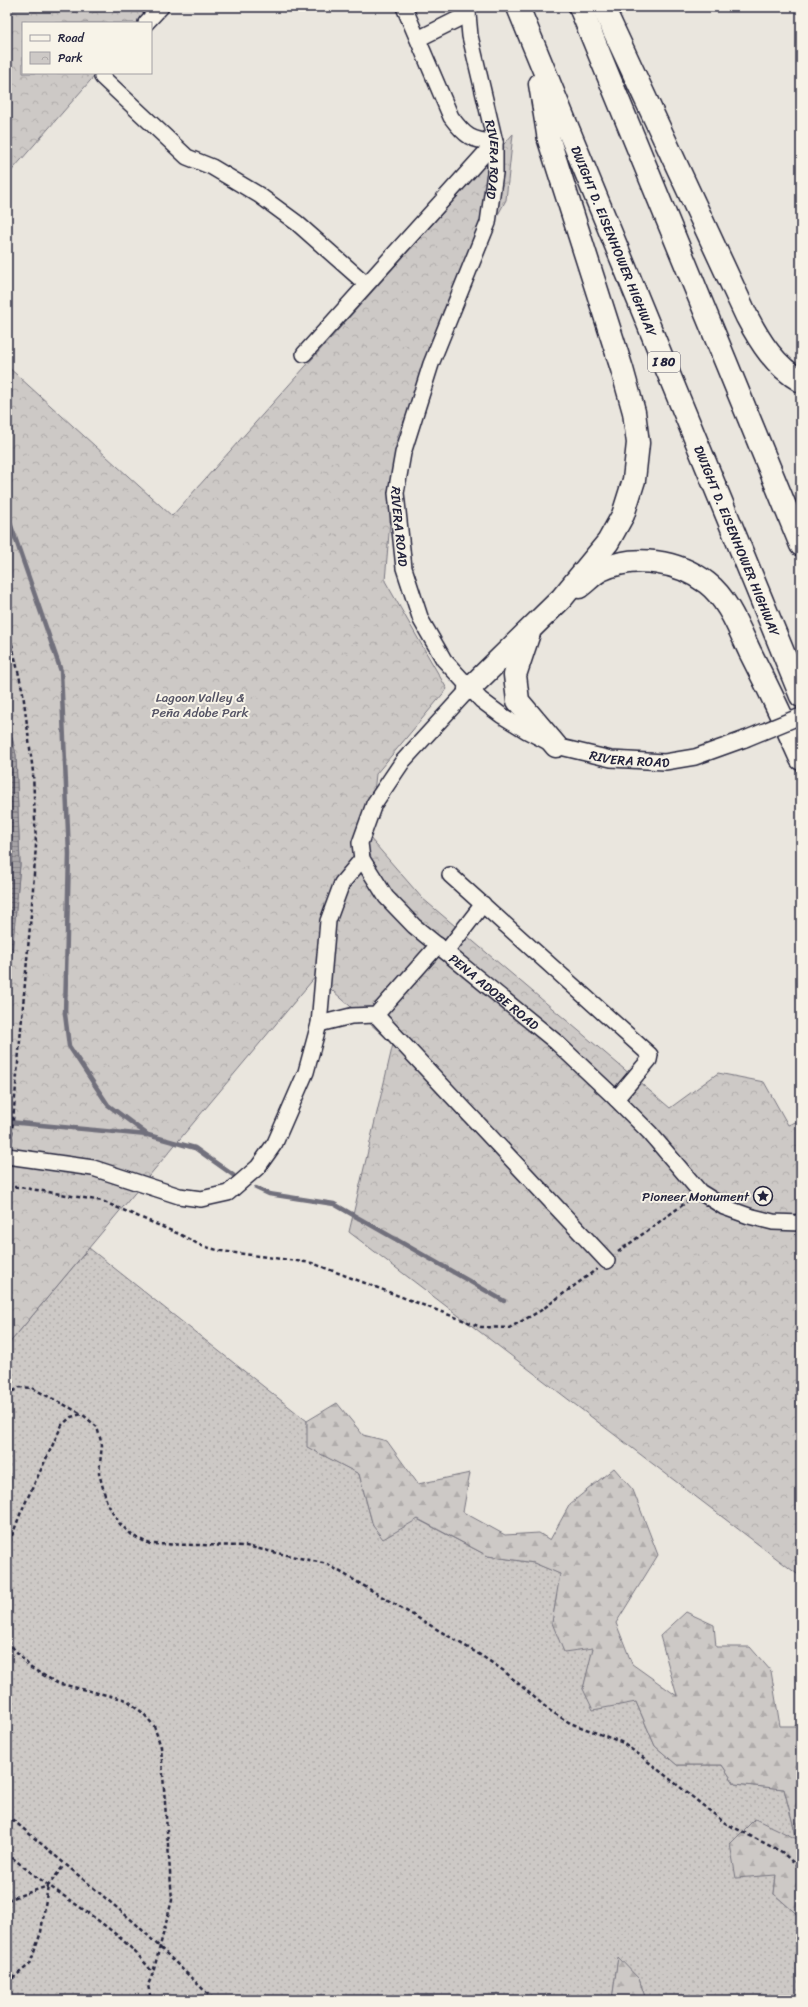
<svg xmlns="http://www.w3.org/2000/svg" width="808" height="2007" viewBox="0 0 808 2007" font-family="Sriracha,sans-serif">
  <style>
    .grass { fill: url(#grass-dots); stroke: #787680 }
    .forest { fill: url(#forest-firs); stroke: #787680 }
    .park { fill: url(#park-crowns); stroke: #787680 }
    .water { fill: url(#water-rules); stroke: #716f7b }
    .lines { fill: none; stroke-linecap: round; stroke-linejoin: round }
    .stream { stroke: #716f7b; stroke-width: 4.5 }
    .minor-casing { stroke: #22223b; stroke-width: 18 }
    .highway-casing { stroke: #22223b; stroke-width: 25 }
    .path { stroke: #22223b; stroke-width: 2.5; stroke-dasharray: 4 3; stroke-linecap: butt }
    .minor { stroke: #f7f3e8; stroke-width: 15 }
    .highway { stroke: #f7f3e8; stroke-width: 22 }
    .minor-bridge-casing { stroke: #22223b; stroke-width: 18; stroke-linecap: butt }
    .minor-bridge { stroke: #f7f3e8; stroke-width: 15 }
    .labels { text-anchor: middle; stroke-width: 4; stroke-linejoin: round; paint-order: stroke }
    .shield { fill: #f7f3e8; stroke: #62616f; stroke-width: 1 }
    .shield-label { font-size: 12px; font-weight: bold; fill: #22223b }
    .street-label { font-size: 13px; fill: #22223b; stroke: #f7f3e8 }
    .park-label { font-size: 13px; fill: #555465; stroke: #f7f3e8 }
    .poi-label { font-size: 13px; fill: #22223b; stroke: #f7f3e8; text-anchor: end }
  </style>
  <defs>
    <pattern id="grass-dots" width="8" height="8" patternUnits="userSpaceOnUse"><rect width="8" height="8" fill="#cdc9c6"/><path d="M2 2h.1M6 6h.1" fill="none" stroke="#b0acab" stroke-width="1.8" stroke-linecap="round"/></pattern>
    <pattern id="forest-firs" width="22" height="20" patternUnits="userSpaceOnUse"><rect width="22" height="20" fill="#cdc9c6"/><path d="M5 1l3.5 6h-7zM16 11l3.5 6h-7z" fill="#b0acab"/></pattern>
    <pattern id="park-crowns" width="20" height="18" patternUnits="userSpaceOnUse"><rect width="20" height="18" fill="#cdc9c6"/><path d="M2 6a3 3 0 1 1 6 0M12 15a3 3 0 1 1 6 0" fill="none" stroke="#b0acab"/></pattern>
    <pattern id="water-rules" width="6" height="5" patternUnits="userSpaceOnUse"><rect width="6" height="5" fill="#a6a3a6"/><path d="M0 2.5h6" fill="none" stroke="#878488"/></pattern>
  </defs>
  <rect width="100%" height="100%" fill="#eae6de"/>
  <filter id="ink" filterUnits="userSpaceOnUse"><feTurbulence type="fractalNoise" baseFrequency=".025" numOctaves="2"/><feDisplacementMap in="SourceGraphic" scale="8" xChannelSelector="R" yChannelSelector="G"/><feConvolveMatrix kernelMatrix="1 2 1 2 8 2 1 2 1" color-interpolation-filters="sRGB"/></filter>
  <g filter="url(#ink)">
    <path class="grass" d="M89 1248 307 1421 308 1447 359 1474 373 1526 417 1519 488 1556 534 1563 561 1574 552 1623 594 1648 583 1689 636 1702 655 1746 677 1765H722L735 1784 784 1789 797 1839 776 1875 774 1894 801 1918V2000H646L639 1979 618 1958 612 2000H7V1346Z"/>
    <path class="forest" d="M337 1403 363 1435 387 1441 418 1484 470 1473 463 1512 505 1535 539 1533 550 1540 570 1504 614 1468 633 1490 658 1555 616 1623 632 1664 677 1696 660 1636 686 1612 714 1625 716 1647H750L771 1671 780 1726H801V1918L774 1894 776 1875 736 1878 730 1844 755 1819 797 1839 784 1789 735 1784 722 1765H677L655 1746 636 1702 593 1710 583 1689 593 1648 564 1652 552 1623 560 1574 534 1563 488 1556 418 1519 383 1539 373 1526 359 1474 307 1447V1421Z
      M618 1957 639 1979 646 2000H612Z"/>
    <path class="park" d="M7 7H154L140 23H23V73H97L7 176Z
      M513 134 506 200 462 280 397 438 385 581 447 689 376 774 369 837 422 898 670 1108 718 1073 764 1082 788 1125 801 1120V1577L349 1232 393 1044 316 976 7 1346V1131L11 1112 7 1103 8 991 20 865 16 755 7 716V366L172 516Z"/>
    <path class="water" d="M7 716 16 755 20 865 7 1010Z"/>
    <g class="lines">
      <path class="stream" d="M7 514 61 671 69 854 65 1014 69 1046 108 1105 148 1135 195 1148 233 1175
        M9 1122 147 1135
        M256 1188 269 1194 334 1204 504 1301"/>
      <g class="minor-casing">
        <g id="minor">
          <path d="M404 7 451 117C465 136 471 141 495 142"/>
          <path id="s1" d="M465 7 468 14 470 36 495 142V173L488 223 431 364 403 453 396 493 404 568 421 620 444 660 481 700 501 715 527 731 556 746 611 759 665 762 695 757 745 739"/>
          <path d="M146 23 161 7"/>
          <path d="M418 39 468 14"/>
          <path d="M104 73 102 77 187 157 212 167 259 195 297 223 366 284"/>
          <path d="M304 354 495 142"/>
          <path id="s2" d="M469 689 403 761 374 804 360 843 362 859 386 897 414 926 556 1042 611 1094 650 1133 700 1192 724 1207 749 1216 773 1222 801 1223"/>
          <path d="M450 875 650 1055 649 1060 616 1099"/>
          <path d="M446 952 483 904"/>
          <path d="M376 1015 607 1261"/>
          <path d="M319 1024 351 1016 376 1015 438 945"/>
          <path d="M7 1156 93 1168 179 1196 201 1199 228 1193 258 1167 275 1143 306 1072 319 1024 328 921 342 883 362 859"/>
        </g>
      </g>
      <g class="highway-casing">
        <g id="highway">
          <path id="s3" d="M518 7 801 696"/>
          <path d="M580 7 801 545"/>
          <path d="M603 7 747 317C760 342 775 366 801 381"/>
          <path d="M579 587C586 582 593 574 601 570 635 554 678 561 707 583 728 599 739 629 750 652 768 687 785 723 801 759"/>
          <path d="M529 633 515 675 518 701 556 746"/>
          <path d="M469 689 562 598 608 542 623 515 634 480 638 443 634 412 622 369 549 140 540 84"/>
        </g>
      </g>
      <path class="path" d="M7 623 23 693 33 772 36 845 32 903 11 1143
        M7 1187H19L102 1201 179 1234 202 1246 221 1251 312 1263 481 1327 509 1328 540 1311 597 1269
        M618 1252 688 1201
        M7 1395 20 1387 32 1388 82 1414
        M7 1549 21 1512 62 1425 71 1417 82 1414 97 1427 102 1445 99 1473 107 1503 120 1524 133 1536 150 1544 246 1546 327 1564 482 1656 504 1671 549 1710 570 1723 621 1742 641 1756 725 1823 782 1852 801 1870
        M7 1641 31 1668 57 1683 127 1700 144 1714 154 1726 161 1747 172 1900 153 1973 148 1985 151 2000
        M7 1815 135 1923 214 2000
        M7 1853C54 1895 115 1922 153 1973
        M7 1900 48 1886 64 1865
        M7 1983 30 1964 41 1932 48 1886"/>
      <use href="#minor" class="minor"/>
      <use href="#highway" class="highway"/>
      <g class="minor-bridge-casing">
        <path id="minor-bridge" d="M745 739 801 716"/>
      </g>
      <use href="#minor-bridge" class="minor-bridge"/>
    </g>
  </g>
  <defs>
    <g id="sight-ring" transform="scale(1)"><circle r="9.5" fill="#f7f3e8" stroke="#22223b" stroke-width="1.5"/><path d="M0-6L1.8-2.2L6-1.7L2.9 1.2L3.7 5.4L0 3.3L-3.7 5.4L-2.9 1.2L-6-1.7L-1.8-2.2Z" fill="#22223b"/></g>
  </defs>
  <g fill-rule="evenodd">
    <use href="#sight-ring" x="763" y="1196"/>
  </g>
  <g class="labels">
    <rect class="shield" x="648" y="352" width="32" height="20" rx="3"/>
    <g class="shield-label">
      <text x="664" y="366">I 80</text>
    </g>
    <g class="street-label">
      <text dy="5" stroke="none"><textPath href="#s1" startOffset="156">RIVERA ROAD</textPath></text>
      <text dy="5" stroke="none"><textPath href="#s3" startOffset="253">DWIGHT D. EISENHOWER HIGHWAY</textPath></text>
      <text dy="5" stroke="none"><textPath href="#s1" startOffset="540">RIVERA ROAD</textPath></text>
      <text dy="5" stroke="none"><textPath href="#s3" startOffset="577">DWIGHT D. EISENHOWER HIGHWAY</textPath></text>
      <text dy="5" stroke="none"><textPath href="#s1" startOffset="900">RIVERA ROAD</textPath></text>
      <text dy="5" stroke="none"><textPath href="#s2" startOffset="396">PENA ADOBE ROAD</textPath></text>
    </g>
    <g class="park-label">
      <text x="200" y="702">Lagoon Valley &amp;<tspan x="200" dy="15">Peña Adobe Park</tspan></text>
    </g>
    <g class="poi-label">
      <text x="749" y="1201">Pioneer Monument</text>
    </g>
  </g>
  <rect width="808" height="2007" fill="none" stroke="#f7f3e8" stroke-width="24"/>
  <rect x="12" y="12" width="784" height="1983" fill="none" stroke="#22223b" stroke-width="1.5" filter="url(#ink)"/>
  <rect x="22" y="22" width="130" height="52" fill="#f7f3e8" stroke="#a29fa3"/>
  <rect x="30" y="35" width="20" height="6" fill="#f7f3e8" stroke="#a29fa3"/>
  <text x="58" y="42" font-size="12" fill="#22223b">Road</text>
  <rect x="30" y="52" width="20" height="12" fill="url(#park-crowns)" stroke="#a29fa3"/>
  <text x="58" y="62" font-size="12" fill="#22223b">Park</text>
</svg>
